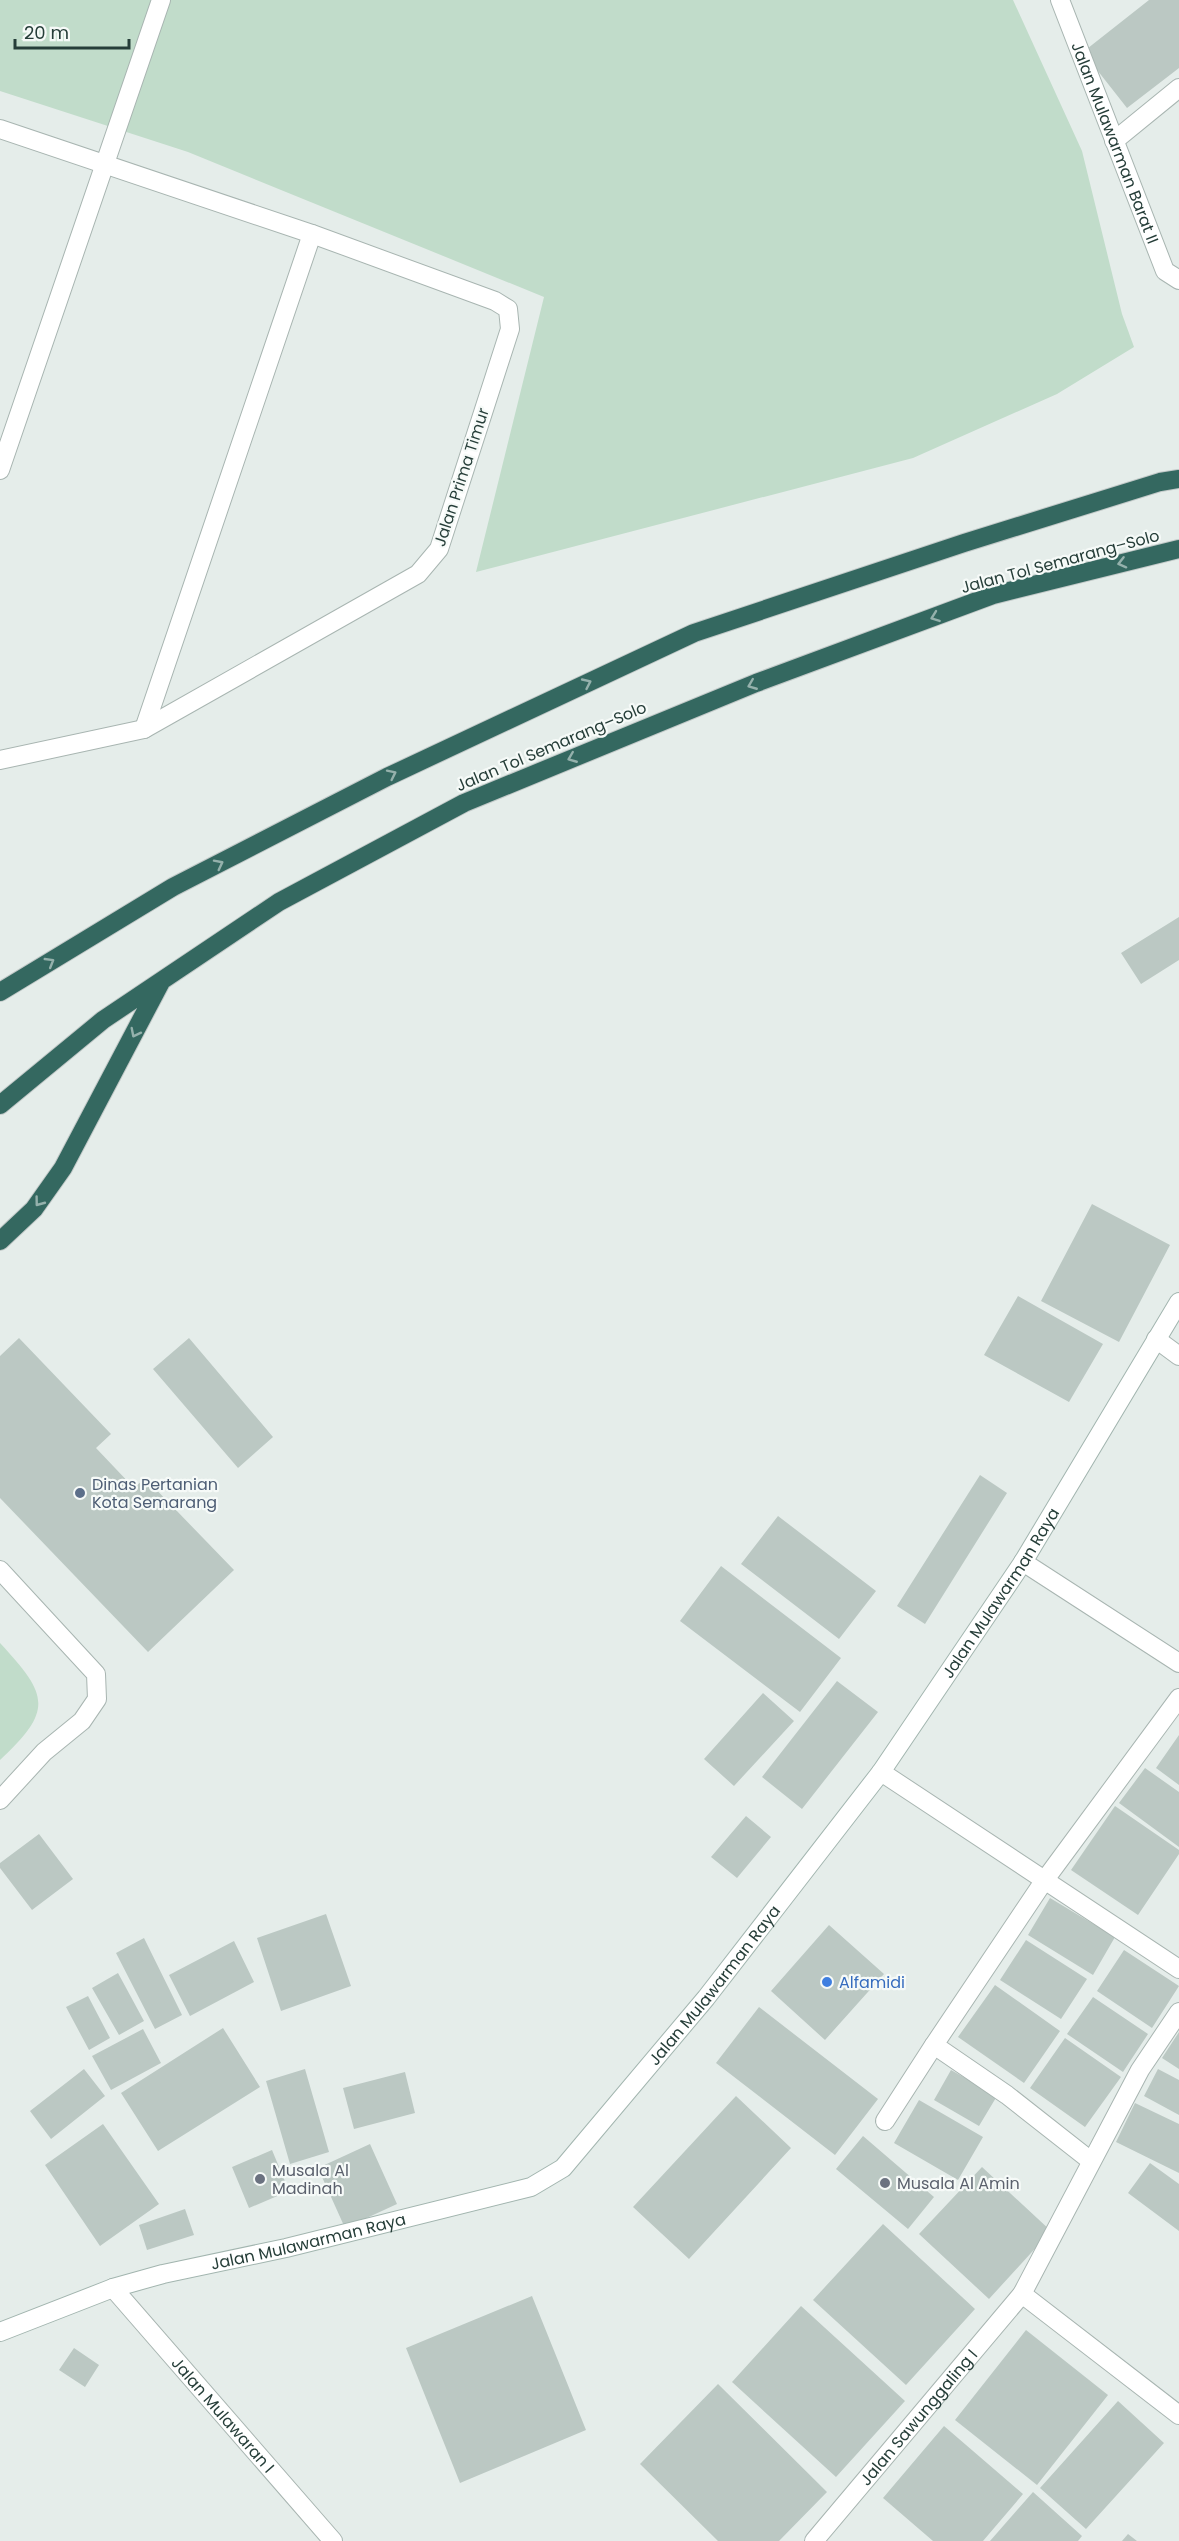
<svg xmlns="http://www.w3.org/2000/svg" width="1179" height="2541" viewBox="0 0 1179 2541" font-family="Poppins,sans-serif">
  <style>
    .green { fill: #c1dcca }
    .building { fill: #bbc8c3 }
    .lines { fill: none; stroke-linecap: round; stroke-linejoin: round }
    .service-casing { stroke: #a8b5b1; stroke-width: 20 }
    .minor-casing { stroke: #a8b5b1; stroke-width: 20 }
    .secondary-casing { stroke: #a2b5af; stroke-width: 20 }
    .motorway-casing { stroke: #c2c9c8; stroke-width: 20 }
    .service { stroke: #fff; stroke-width: 18 }
    .minor { stroke: #fff; stroke-width: 18 }
    .secondary { stroke: #fff; stroke-width: 18 }
    .motorway { stroke: #346860; stroke-width: 18 }
    .oneway { stroke: #95b1ac }
    .service-dot { fill: #5c6f8a; stroke: #f6faf8; stroke-width: 2 }
    .shop-dot { fill: #3f7fe0; stroke: #f6faf8; stroke-width: 2 }
    .worship-dot { fill: #6b7280; stroke: #f6faf8; stroke-width: 2 }
    .labels { text-anchor: middle; stroke-width: 4.5; stroke-linejoin: round; paint-order: stroke }
    .street-label { font-size: 16px; fill: #263e39; stroke: #f6faf8 }
    .service-label { font-size: 16px; fill: #4e5e75; stroke: #f6faf8; text-anchor: start }
    .shop-label { font-size: 16px; fill: #366cbe; stroke: #f6faf8; text-anchor: start }
    .worship-label { font-size: 16px; fill: #5b616d; stroke: #f6faf8; text-anchor: start }
  </style>
  <rect width="100%" height="100%" fill="#e5edea"/>
  <path class="green" d="M0 0H1013L1082 151 1122 314 1134 347 1057 394 913 458 476 572 544 297 188 152 0 91Z
    M0 1643C47 1694 55 1709 0 1760Z"/>
  <path class="building" d="M1149 0H1179V68L1127 108 1083 52Z
    M1179 917V960L1141 984 1121 953Z
    M1092 1204 1170 1245 1119 1342 1041 1301Z
    M1018 1296 1103 1344 1069 1402 984 1355Z
    M19 1338 111 1434 96 1448 134 1488 145 1478 234 1570 148 1652 0 1498V1356Z
    M189 1338 273 1437 238 1468 153 1369Z
    M980 1475 1007 1493 925 1624 897 1606Z
    M778 1516 876 1591 839 1639 741 1564Z
    M721 1566 841 1658 800 1712 680 1621Z
    M837 1681 878 1712 802 1809 762 1777Z
    M763 1693 794 1721 734 1786 704 1759Z
    M1179 1735V1785L1156 1768Z
    M1145 1768 1179 1792V1847L1119 1803Z
    M1115 1806 1179 1850V1854L1138 1915 1071 1870Z
    M746 1816 771 1837 737 1878 711 1857Z
    M39 1834 73 1879 32 1910 0 1868V1863Z
    M1050 1898 1115 1937 1093 1975 1028 1935Z
    M326 1914 351 1986 281 2011 257 1938Z
    M829 1925 884 1974 825 2040 771 1991Z
    M144 1938 182 2015 155 2029 116 1953Z
    M1026 1940 1087 1979 1061 2019 1000 1980Z
    M234 1941 254 1982 190 2016 169 1975Z
    M1124 1950 1179 1986 1152 2028 1097 1991Z
    M118 1973 144 2021 119 2035 92 1988Z
    M995 1985 1060 2031 1024 2083 958 2037Z
    M88 1996 110 2038 89 2050 66 2007Z
    M1093 1997 1148 2034 1123 2072 1067 2034Z
    M759 2007 878 2099 835 2155 716 2063Z
    M223 2028 260 2087 158 2151 121 2093Z
    M143 2029 161 2063 111 2090 92 2056Z
    M1179 2032V2069L1162 2058Z
    M1065 2038 1121 2077 1085 2127 1030 2088Z
    M84 2069 105 2096 51 2139 30 2111Z
    M305 2069 329 2152 290 2164 266 2081Z
    M1158 2069 1179 2080V2115L1144 2096Z
    M951 2070 997 2096 979 2126 934 2100Z
    M405 2072 415 2113 354 2129 343 2088Z
    M736 2096 791 2148 689 2259 633 2207Z
    M919 2100 983 2137 958 2180 894 2143Z
    M1135 2103 1179 2124V2173L1116 2142Z
    M103 2124 159 2204 100 2246 45 2165Z
    M863 2136 934 2197 908 2229 836 2169Z
    M370 2144 397 2204 345 2228 318 2168Z
    M272 2150 289 2191 249 2208 232 2167Z
    M1150 2163 1179 2184V2231L1128 2193Z
    M982 2167 1051 2231 989 2299 919 2234Z
    M185 2209 194 2235 147 2250 139 2225Z
    M883 2224 975 2309 906 2385 813 2300Z
    M532 2296 586 2430 460 2483 406 2348Z
    M801 2306 905 2401 836 2477 732 2382Z
    M1026 2330 1108 2395 1037 2485 955 2420Z
    M74 2348 99 2365 85 2387 59 2370Z
    M718 2384 827 2492 779 2541H718L640 2464Z
    M1118 2401 1164 2443 1086 2529 1040 2488Z
    M944 2426 1023 2494 983 2541H933L883 2498Z
    M1033 2492 1082 2536 1078 2541H990Z
    M1128 2534 1137 2541H1122Z"/>
  <g class="lines">
    <g class="service-casing">
      <path id="service" d="M1156 1339 1179 1356
        M0 1570 96 1674 97 1699 82 1721 44 1752 0 1800"/>
    </g>
    <g class="minor-casing">
      <g id="minor">
        <path id="s1" d="M1060 0 1165 271 1179 280"/>
        <path d="M0 129 312 234 495 301 508 309 510 329 439 549 418 574 144 729 0 760"/>
        <path d="M1114 141 1179 88"/>
        <path d="M0 470 161 0"/>
        <path d="M144 729 312 234"/>
        <path d="M1023 1562 1179 1663"/>
        <path d="M881 1772 1179 1969"/>
        <path d="M885 2121 934 2045"/>
        <path d="M1091 2161 1007 2095 934 2045 1044 1881 1179 1698"/>
        <path id="s2" d="M113 2288 333 2541"/>
        <path d="M1022 2294 1179 2415"/>
        <path id="s3" d="M814 2541 1022 2294 1140 2070 1179 2012"/>
      </g>
    </g>
    <g class="secondary-casing">
      <g id="secondary">
        <path id="s4" d="M0 2332 113 2288 163 2274 286 2248 531 2187 563 2168 706 1998 881 1772 1023 1562 1179 1302"/>
      </g>
    </g>
    <g class="motorway-casing">
      <path id="motorway" d="M0 992 173 887 387 777 694 633 964 543 1160 482 1179 479
        M0 1105 103 1020 279 902 464 803 756 683 993 595 1179 549
        M0 1241 34 1209 63 1168 161 982"/>
    </g>
    <use href="#service" class="service"/>
    <use href="#minor" class="minor"/>
    <use href="#secondary" class="secondary"/>
    <use href="#motorway" class="motorway"/>
  </g>
  <defs><path id="oneway-chevron" d="M-2-3.5L2.5 0L-2 3.5" fill="none" stroke-width="1.6" stroke-linecap="round" stroke-linejoin="round" transform="scale(1.5)"/></defs>
  <g class="oneway">
    <use href="#oneway-chevron" transform="translate(1122 563) rotate(166)"/>
    <use href="#oneway-chevron" transform="translate(935 617) rotate(160)"/>
    <use href="#oneway-chevron" transform="translate(587 683) rotate(-25)"/>
    <use href="#oneway-chevron" transform="translate(752 685) rotate(158)"/>
    <use href="#oneway-chevron" transform="translate(572 758) rotate(158)"/>
    <use href="#oneway-chevron" transform="translate(392 774) rotate(-26)"/>
    <use href="#oneway-chevron" transform="translate(219 864) rotate(-27)"/>
    <use href="#oneway-chevron" transform="translate(50 962) rotate(-31)"/>
    <use href="#oneway-chevron" transform="translate(135 1033) rotate(117)"/>
    <use href="#oneway-chevron" transform="translate(39 1202) rotate(127)"/>
  </g>
  <circle class="service-dot" cx="80" cy="1493" r="6"/>
  <circle class="shop-dot" cx="827" cy="1982" r="6"/>
  <g class="worship-dot">
    <circle cx="260" cy="2179" r="6"/>
    <circle cx="885" cy="2183" r="6"/>
  </g>
  <g class="labels">
    <g class="street-label">
      <text dy="6" stroke="none"><textPath href="#s1" startOffset="153">Jalan Mulawarman Barat II</textPath></text>
      <text transform="translate(461 477) rotate(-72)" y="6">Jalan Prima Timur</text>
      <text transform="translate(1060 561) rotate(-15)" y="6">Jalan Tol Semarang–Solo</text>
      <text transform="translate(551 746) rotate(-23)" y="6">Jalan Tol Semarang–Solo</text>
      <text dy="6" stroke="none"><textPath href="#s4" startOffset="1312">Jalan Mulawarman Raya</textPath></text>
      <text dy="6" stroke="none"><textPath href="#s4" startOffset="826">Jalan Mulawarman Raya</textPath></text>
      <text dy="6" stroke="none"><textPath href="#s4" startOffset="322">Jalan Mulawarman Raya</textPath></text>
      <text dy="6" stroke="none"><textPath href="#s2" startOffset="168">Jalan Mulawaran I</textPath></text>
      <text dy="6" stroke="none"><textPath href="#s3" startOffset="162">Jalan Sawunggaling I</textPath></text>
    </g>
    <g class="service-label">
      <text x="92" y="1490">Dinas Pertanian<tspan x="92" dy="18">Kota Semarang</tspan></text>
    </g>
    <g class="shop-label">
      <text x="839" y="1988">Alfamidi</text>
    </g>
    <g class="worship-label">
      <text x="272" y="2176">Musala Al<tspan x="272" dy="18">Madinah</tspan></text>
      <text x="897" y="2189">Musala Al Amin</text>
    </g>
  </g>
  <path d="M15 39v9h114v-9" fill="none" stroke="#263e39" stroke-width="3"/>
  <text x="24" y="39" font-size="18" fill="#263e39" stroke="#f6faf8" stroke-width="4.5" paint-order="stroke">20 m</text>
</svg>
